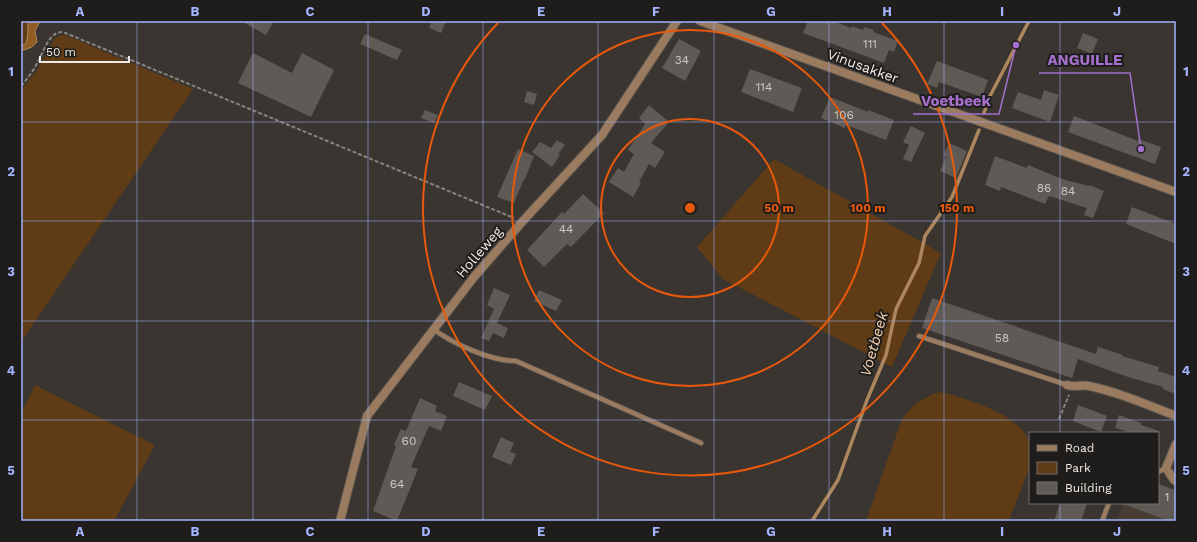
<svg xmlns="http://www.w3.org/2000/svg" width="1197" height="542" viewBox="0 0 1197 542" font-family="'Work Sans',sans-serif">
  <style>
    .built { fill: #473d33 }
    .green { fill: #5f3c16 }
    .water { fill: #905c23; stroke: #ac875e }
    .lines { fill: none; stroke-linecap: round; stroke-linejoin: round }
    .stream { stroke: #ac875e; stroke-width: 3.5 }
    .building { fill: #5f5a55 }
    .lane-casing { stroke: #57524d; stroke-width: 6 }
    .street-casing { stroke: #57524d; stroke-width: 10 }
    .path { stroke: #88837f; stroke-width: 2; stroke-dasharray: 4 2; stroke-linecap: butt }
    .lane { stroke: #9a7b5f; stroke-width: 4.5 }
    .street { stroke: #9a7b5f; stroke-width: 8 }
    .grid { fill: none; stroke: #a2b2fd; stroke-width: 1; stroke-opacity: 0.55 }
    .ring { fill: none; stroke: #e8590c; stroke-width: 2 }
    .labels { text-anchor: middle; stroke-width: 4; stroke-linejoin: round; paint-order: stroke }
    .number-label { font-size: 12px; fill: #cbc7c3 }
    .street-label { font-size: 14px; fill: #efebe8; stroke: #1f1d1b }
    .water-label { font-size: 15px; font-style: italic; fill: #f6d1af; stroke: #1f1d1b }
    .centre { fill: #e8590c; stroke: #1f1d1b; stroke-width: 2 }
    .ring-label { font-size: 12px; text-anchor: middle; font-weight: bold; fill: #e8590c; stroke: #1f1d1b; stroke-width: 4; stroke-linejoin: round; paint-order: stroke }
    .leader { fill: none; stroke: #a46fcd; stroke-width: 1.5 }
    .callout-dot { fill: #a46fcd; stroke: #1f1d1b; stroke-width: 1.5 }
    .callout-label { font-size: 15px; text-anchor: middle; font-weight: bold; fill: #a46fcd; stroke: #1f1d1b; stroke-width: 4; stroke-linejoin: round; paint-order: stroke }
    .neatline { fill: none; stroke: #a2b2fd; stroke-width: 1.5 }
    .grid-label { font-size: 13px; text-anchor: middle; font-weight: bold; fill: #a2b2fd }
  </style>
  <rect width="100%" height="100%" fill="#3a3530"/>
  <path class="built" d="M1158 483 1176 489V521H1117L1123 503H1158Z"/>
  <path class="green" d="M21 21H29L28 23 27 41 24 45 21 43Z
    M61 35H65L193 89 21 342V90L36 72 55 38Z
    M774 159 941 253 892 367 723 279 697 247Z
    M35 385 155 445 114 521H21V413Z
    M941 392 950 394C980 405 1040 419 1030 463 1026 481 1015 503 1009 521H866L902 419 915 404 933 394Z"/>
  <path class="water" d="M29 21H40L35 31 37 42 32 47 21 51V43L24 45C30 40 26 28 29 21Z"/>
  <g class="lines">
    <path class="stream" d="M984 113 989 98 1029 21
      M812 521 838 480 867 400 886 355 896 309 919 263 925 236 952 197 979 130"/>
  </g>
  <path class="building" d="M241 21H274L266 35Z
    M432 21H446L441 33 429 28Z
    M808 21H833L851 28 852 26 863 30 864 27 874 30 873 32 898 41 894 52 889 50 884 63 803 33Z
    M1083 33 1098 39 1092 54 1077 48Z
    M365 34 402 50 397 60 360 44Z
    M679 39 701 51 685 81 662 68Z
    M253 53 292 73 302 53 334 70 311 117 238 83Z
    M937 61 988 80 982 97 939 82 937 88 927 84Z
    M750 69 802 88 793 112 741 92Z
    M1044 90 1059 95 1050 122 1012 108 1018 92 1041 100Z
    M527 91 537 94 534 105 524 102Z
    M830 97 868 112V110L894 120 886 140 846 125 845 128 821 118Z
    M649 105 669 122 651 143 665 152 655 168 649 164 639 182 641 183 633 197 609 182 618 168 624 172 634 154 628 150 645 124 639 118Z
    M425 110 438 115 434 123 421 118Z
    M1074 116 1138 141V139L1161 147 1155 164 1068 132Z
    M911 126 925 133 911 162 903 159 909 145 903 142Z
    M557 140 565 145 558 154 560 155 552 167 532 152 540 142 551 148Z
    M949 143 967 151 956 178 940 171 946 157 943 156Z
    M518 149 534 156 525 179H524L514 203 497 197Z
    M995 156 1027 168 1028 165 1062 179 1089 186V185L1104 191 1093 218 1084 215 1087 208 1049 196 1045 204 1001 187 1000 191 985 185Z
    M583 194 604 213 571 247 567 244 544 267 527 250 562 212 564 214Z
    M1132 207 1176 224V244L1126 224Z
    M494 288 510 295 497 323 508 328 504 338 493 333 489 341 481 338 494 309 487 305Z
    M539 290 562 300 556 311 534 301Z
    M932 298 1096 354 1098 347 1123 355 1122 356 1159 367 1158 371 1176 377V394L1162 389 1163 387 1128 377 1078 359 1072 378 922 328Z
    M459 382 492 396 485 410 453 396Z
    M420 398 437 406 435 411 447 416 441 431 429 426 411 467 418 469 397 521 373 511 396 446 394 445 401 429 406 431Z
    M1078 405 1107 416 1101 432 1073 421Z
    M1119 415 1141 423V425L1159 431V433H1132L1115 428Z
    M501 437 514 443 510 452 516 454 511 465 492 457Z
    M1158 484 1176 491V521H1169L1123 504V503H1158Z
    M1060 503H1087L1081 521H1054Z"/>
  <g class="lines">
    <g class="lane-casing">
      <path id="lane" d="M433 329C454 344 490 361 516 361L701 443
        M919 336 1067 385
        M1158 472 1166 468
        M1102 521 1109 503"/>
    </g>
    <g class="street-casing">
      <path id="street" d="M700 21 1176 192
        M1067 385C1075 388 1081 384 1089 386 1118 392 1148 405 1176 416
        M1176 444 1166 468 1174 480 1176 481
        M340 521 367 416 474 277 522 222 602 135 677 21"/>
    </g>
    <path class="path" d="M21 86C27 79 32 73 36 65 43 55 48 31 63 32L514 218
      M1059 419 1069 395"/>
    <use href="#lane" class="lane"/>
    <use href="#street" class="street"/>
  </g>
  <path class="grid" d="M137 21V521M253 21V521M368 21V521M483 21V521M598 21V521M714 21V521M829 21V521M944 21V521M1060 21V433M21 122H1176M21 221H1176M21 321H1176M21 420H1176M1060 503V521"/>
  <g class="ring">
    <circle cx="690" cy="208" r="89"/>
    <circle cx="690" cy="208" r="178"/>
    <path d="M882 23A267 267 0 1 1 498 23"/>
  </g>
  <g class="labels">
    <g class="number-label">
      <text x="870" y="48">111</text>
      <text x="682" y="64">34</text>
      <text x="764" y="91">114</text>
      <text x="844" y="119">106</text>
      <text x="1044" y="192">86</text>
      <text x="1068" y="195">84</text>
      <text x="566" y="233">44</text>
      <text x="1002" y="342">58</text>
      <text x="409" y="445">60</text>
      <text x="397" y="488">64</text>
      <text x="1167" y="501">1</text>
    </g>
    <g class="street-label">
      <text transform="translate(863 66) rotate(20)" y="5">Vinusakker</text>
      <text transform="translate(479 252) rotate(-49)" y="5">Holleweg</text>
    </g>
    <g class="water-label">
      <text transform="translate(874 344) rotate(-74)" y="5">Voetbeek</text>
    </g>
  </g>
  <circle cx="690" cy="208" r="6" class="centre"/>
  <g class="ring-label">
    <text x="779" y="212">50 m</text>
    <text x="868" y="212">100 m</text>
    <text x="957" y="212">150 m</text>
  </g>
  <path class="leader" d="M1141 149L1130 73H1039M1016 45L999 114H913"/>
  <g class="callout-dot">
    <circle cx="1141" cy="149" r="4"/>
    <circle cx="1016" cy="45" r="4"/>
  </g>
  <g class="callout-label">
    <text x="1085" y="65">ANGUILLE</text>
    <text x="956" y="106">Voetbeek</text>
  </g>
  <rect width="1197" height="542" fill="none" stroke="#1f1d1b" stroke-width="44"/>
  <rect x="1029" y="432" width="130" height="72" fill="#1f1d1b" stroke="#726f6d"/>
  <rect x="1037" y="445" width="20" height="6" fill="#9a7b5f" stroke="#726f6d"/>
  <text x="1065" y="452" font-size="12" fill="#efebe8">Road</text>
  <rect x="1037" y="462" width="20" height="12" fill="#5f3c16" stroke="#726f6d"/>
  <text x="1065" y="472" font-size="12" fill="#efebe8">Park</text>
  <rect x="1037" y="482" width="20" height="12" fill="#5f5a55" stroke="#726f6d"/>
  <text x="1065" y="492" font-size="12" fill="#efebe8">Building</text>
  <path d="M40 56v6h89v-6" fill="none" stroke="#efebe8" stroke-width="2"/>
  <text x="46" y="56" font-size="12" fill="#efebe8" stroke="#1f1d1b" stroke-width="3" paint-order="stroke">50 m</text>
  <rect x="22" y="22" width="1153" height="498" class="neatline"/>
  <g class="grid-label">
    <text x="80" y="16">A</text>
    <text x="195" y="16">B</text>
    <text x="310" y="16">C</text>
    <text x="426" y="16">D</text>
    <text x="541" y="16">E</text>
    <text x="656" y="16">F</text>
    <text x="771" y="16">G</text>
    <text x="887" y="16">H</text>
    <text x="1002" y="16">I</text>
    <text x="1117" y="16">J</text>
    <text x="11" y="76">1</text>
    <text x="1186" y="76">1</text>
    <text x="11" y="176">2</text>
    <text x="1186" y="176">2</text>
    <text x="11" y="276">3</text>
    <text x="1186" y="276">3</text>
    <text x="11" y="375">4</text>
    <text x="1186" y="375">4</text>
    <text x="11" y="475">5</text>
    <text x="1186" y="475">5</text>
    <text x="80" y="536">A</text>
    <text x="195" y="536">B</text>
    <text x="310" y="536">C</text>
    <text x="426" y="536">D</text>
    <text x="541" y="536">E</text>
    <text x="656" y="536">F</text>
    <text x="771" y="536">G</text>
    <text x="887" y="536">H</text>
    <text x="1002" y="536">I</text>
    <text x="1117" y="536">J</text>
  </g>
</svg>
